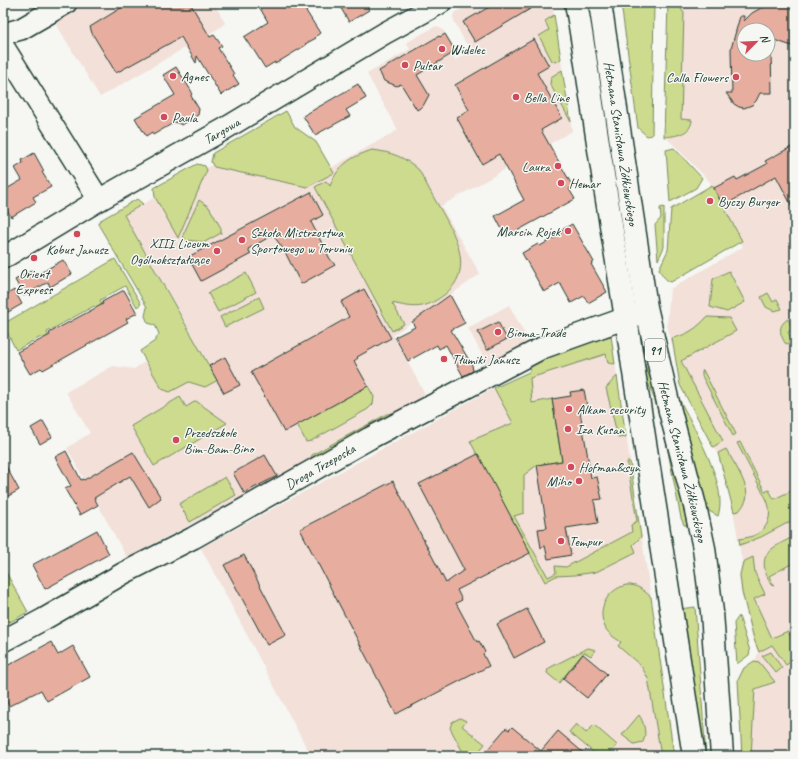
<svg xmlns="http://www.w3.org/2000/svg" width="798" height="759" viewBox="0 0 798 759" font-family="Caveat,sans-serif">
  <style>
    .built { fill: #f2e0d9; fill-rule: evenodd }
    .green { fill: #cddb8e; stroke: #768c61 }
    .building { fill: #e7ae9f; stroke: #1f3d34 }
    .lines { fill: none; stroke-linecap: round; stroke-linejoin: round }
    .minor-casing { stroke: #1f3d34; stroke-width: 24 }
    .major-casing { stroke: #1f3d34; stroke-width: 25 }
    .minor { stroke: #f6f6f2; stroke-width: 21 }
    .major { stroke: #f6f6f2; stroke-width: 22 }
    .poi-dot { fill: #d1495b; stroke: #f6f6f2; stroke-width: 1.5 }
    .labels { text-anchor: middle; stroke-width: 3; stroke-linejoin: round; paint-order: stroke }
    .shield { fill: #f6f6f2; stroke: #60746d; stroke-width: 1 }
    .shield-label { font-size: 13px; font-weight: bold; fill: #1f3d34 }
    .poi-label { font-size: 14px; fill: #1f3d34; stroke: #f6f6f2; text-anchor: start }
    .street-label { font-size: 14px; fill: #1f3d34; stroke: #f6f6f2 }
  </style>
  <rect width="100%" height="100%" fill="#f6f6f2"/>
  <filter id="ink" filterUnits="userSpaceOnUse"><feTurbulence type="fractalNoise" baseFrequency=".025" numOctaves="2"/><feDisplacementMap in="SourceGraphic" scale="8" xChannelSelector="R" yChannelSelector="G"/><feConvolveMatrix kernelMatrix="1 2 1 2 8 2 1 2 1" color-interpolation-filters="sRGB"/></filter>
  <g filter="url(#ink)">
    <path class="built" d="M87 3H214L225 23 219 28 100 97 55 22Z
      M472 3H552L572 131 441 206 480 274 393 335 426 396 292 471 127 558 67 448 90 433 66 392 113 366 134 369 191 332 124 215 275 129 306 182 398 130 367 74 410 49 406 43 436 26 443 30 452 44 455 60 474 49 465 42 455 23 453 17 454 13Z
      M669 3H795V756H741L738 680 742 669 756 659 758 652 753 640 741 592 739 575 742 561 732 504 719 457 682 383 667 325 670 289 743 247 710 182 665 136ZM744 30H768V54H744Z
      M509 305 525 335 526 344 487 364 468 328Z
      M611 336 675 756H311L201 548 494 388 529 372 532 365Z"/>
    <path class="green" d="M621 3H654L652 135 647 136 638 128Z
      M668 3H677L684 13 681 119 692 120C691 134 676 136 664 137Z
      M554 15 561 59 556 62 552 61 539 36 549 30 545 21Z
      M562 70 571 122 550 84 551 77Z
      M286 111 295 127 316 142 334 173 307 187 214 167 211 162 213 153Z
      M674 148 702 178 696 188 670 202 666 150Z
      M372 150C391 152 405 157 419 170 426 183 433 197 441 210 456 237 475 271 444 295 424 310 414 308 392 303L404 324 392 331 315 187 326 181 330 186C338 165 351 157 372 150Z
      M197 164 205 166 207 170 178 238 155 197 154 188Z
      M712 185 742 241 671 282C665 280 662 275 659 269L668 250 671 209Z
      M137 199 143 204 124 215 209 366 218 380 205 387 189 382 170 392 162 389 140 351 155 341 159 334 155 325 148 323 145 316 147 307 98 224 99 221Z
      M199 200 209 207 221 228V233L205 242 185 240 183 235Z
      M664 207V247L658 260 655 225 661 218 660 208Z
      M115 259 141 304 137 307 125 286 100 300 102 304 96 308 94 306 47 332 48 336 43 339 41 337 16 350 3 324Z
      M729 271 745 302 727 312 710 307 713 279Z
      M246 273 256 292 218 312 208 293Z
      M768 293 773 302 777 299 782 309 774 311 766 307 761 297Z
      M259 297 264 308 225 327 220 317Z
      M707 317 729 318 736 331 681 361 723 441 713 447 680 385 672 338C687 335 696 329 707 317Z
      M788 319 793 329 788 332 793 341 787 344 785 343C780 334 777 326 788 319Z
      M611 336 615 364 608 363 606 354 530 378 532 403 552 399 562 461 537 465 524 475V513L514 516 548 577 556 573 555 566 566 567 632 532 631 525 637 521 627 462H630L641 537 633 545 636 552 596 572 575 575 556 576 545 582 470 441 513 423 494 388 529 372 532 365 580 344Z
      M642 356 657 397 690 523 687 525H684L681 518 664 431 655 401 644 372Z
      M703 370 736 434 733 436 702 376V372Z
      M617 376 626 437 618 438 606 388Z
      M368 386 374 397 373 404 368 409 311 441 306 442 297 424Z
      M675 391C690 421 721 472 720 504 720 508 719 512 718 516L709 511 704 506Z
      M180 397 186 407 196 401 227 423 154 466 131 426Z
      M394 413 310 460 312 455 387 414Z
      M740 442 765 492 769 490 774 499 795 489V519L761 537 740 545 739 539C745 538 752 537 757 534 773 525 772 506 763 493L737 443Z
      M726 449C733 461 746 481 747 494 747 501 743 506 739 511L734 512 718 453Z
      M225 477 236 495 190 522 179 504Z
      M795 536V562L769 576 774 586 771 585C755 554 769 549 795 536Z
      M753 557 755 573 765 594 754 599 772 638 788 631 793 642 795 641V659L786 665 772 645 759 652 754 639 742 592 740 575 743 562Z
      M3 567 28 612 3 626Z
      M626 585C637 584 643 590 651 597L674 756H661L648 678 641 666 618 646 621 642C615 638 608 634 605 627 596 608 608 590 626 585Z
      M695 607 706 756H702L679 609Z
      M739 616 750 651 749 655 737 664 734 623Z
      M588 648 596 650 591 656 584 652 559 683 547 673 548 669 551 667Z
      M771 652 782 668 776 673 762 656Z
      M754 661 759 662 775 682 755 689 751 756H742L738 680 744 668Z
      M639 715C644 722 647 734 643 742L634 744 622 735Z
      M460 718 466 721 462 726 485 744 475 756H465L450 728 452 722Z
      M576 724 586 733 594 725 617 745 608 756H598L569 732Z"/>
    <path class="building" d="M129 3H190L210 37 214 35 222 46 218 48 234 74 233 75 239 84 221 95 197 56 196 63 181 37 116 73 92 33 90 27Z
      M257 3H301L320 33 315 37 316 38 305 44 306 45 275 64V62L265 68 253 49H252L244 37 268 22Z
      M338 3H365L369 10 349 22Z
      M496 3H540L475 42 463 22Z
      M778 3 795 4V47L768 38V30H744V54H771L772 93H760L756 101 752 105 744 108 739 107 734 104 726 93H732L731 49 740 16H744V21L752 13 761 8Z
      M445 34 454 49 450 55 417 75 429 95 423 106 417 110 401 84 397 86 384 81 379 71 439 36 440 37Z
      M534 39 549 66 537 73 562 118 541 130 573 187 569 189 575 199 506 237 495 216 524 200 499 154 482 164 457 118 469 110 455 85Z
      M176 67 192 92 191 96 199 109 198 115 182 125 175 122 153 135 152 132 146 136 135 118 175 95 163 75Z
      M358 84 366 98 346 110 350 116 315 135 303 116Z
      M795 145V212L776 176 723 206 714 188 735 177 737 180 767 164 765 161Z
      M34 153 44 171 42 172 51 187 33 197 36 202 11 217 3 203V191L22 180 15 168 23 163 22 160Z
      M311 192 323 215 311 222 330 259 335 265 301 284 284 250 273 235 248 249 251 254 201 281 188 257Z
      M572 224 594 262 591 264 607 292 588 303 584 296 571 303 560 283 544 292 522 253 538 244 540 246 561 234 560 231Z
      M63 260 72 274 50 287 48 282 24 296 15 280 32 270 35 276Z
      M364 289 391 338 357 357 358 358 354 361 368 386 284 432 251 372 349 317 341 302Z
      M14 290 22 304 3 315V298L6 295Z
      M124 290 137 313 126 319 128 322 43 370 41 368 30 374 17 352 50 335 49 333 103 304 102 302Z
      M450 295 465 323 451 330 472 365 473 371 463 376 446 345 439 349 437 345 408 361 395 337 415 327 412 322Z
      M498 322 507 339 487 350 478 332Z
      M225 357 240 385 224 393 209 366Z
      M584 390 588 411 580 412 586 446 591 478 597 477 602 499 594 500 598 523 566 528 571 555 548 559 545 546 541 548 538 529 547 528 537 465 562 461 552 399 571 396 570 392Z
      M43 421 52 437 40 444 31 428Z
      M66 451 81 480 83 479 84 480 133 452 161 498 149 507 130 476 94 498 98 505 80 515 65 489 71 486 55 457Z
      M478 454 530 553 457 590 462 600 456 603 477 642 479 641 485 652 483 654 489 666 396 714 300 529 393 481 446 583 464 570 419 484Z
      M265 455 277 476 244 493 233 473Z
      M3 461 19 490 3 499Z
      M97 530 109 554 45 589 32 565Z
      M244 555 286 635 267 645 224 565Z
      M527 609 544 642 514 658 497 624Z
      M51 642 58 655 73 646 90 677 47 701 41 690 9 706 3 694V668Z
      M583 654 607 674 587 698 563 679Z
      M512 727 541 751 558 731 587 756H482L506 728 509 730Z"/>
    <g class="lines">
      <g class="minor-casing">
        <g id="minor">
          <path d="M3 34 21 29 66 3"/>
          <path d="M3 46 99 200"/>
          <path id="s1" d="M3 258 99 200 221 131 385 33 440 3"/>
          <path id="s2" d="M3 641 44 619 124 573 193 538 370 438 542 348 626 318 642 315"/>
        </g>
      </g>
      <g class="major-casing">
        <g id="major">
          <path d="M576 3C586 58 593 113 602 168 612 234 624 300 633 366L694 756"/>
          <path id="s3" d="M600 3 646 307 670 411 695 506 704 548 712 612 722 756"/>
        </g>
      </g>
      <use href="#minor" class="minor"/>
      <use href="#major" class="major"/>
    </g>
  </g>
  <g class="poi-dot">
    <circle cx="442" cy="49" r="4"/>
    <circle cx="405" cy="65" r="4"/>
    <circle cx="173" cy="76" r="4"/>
    <circle cx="736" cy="77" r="4"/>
    <circle cx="516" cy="97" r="4"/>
    <circle cx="164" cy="117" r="4"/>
    <circle cx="558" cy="166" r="4"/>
    <circle cx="561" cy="183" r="4"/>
    <circle cx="710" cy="201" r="4"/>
    <circle cx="568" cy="231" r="4"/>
    <circle cx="77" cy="234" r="4"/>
    <circle cx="242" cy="240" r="4"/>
    <circle cx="217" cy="251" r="4"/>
    <circle cx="34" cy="258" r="4"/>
    <circle cx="498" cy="332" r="4"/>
    <circle cx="444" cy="359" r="4"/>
    <circle cx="569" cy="409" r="4"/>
    <circle cx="568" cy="429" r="4"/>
    <circle cx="176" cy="440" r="4"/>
    <circle cx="571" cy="467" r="4"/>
    <circle cx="579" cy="481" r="4"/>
    <circle cx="561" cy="541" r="4"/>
  </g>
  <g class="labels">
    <rect class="shield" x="645" y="339" width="20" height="22" rx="3"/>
    <g class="shield-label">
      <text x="655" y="355">91</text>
    </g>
    <g class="poi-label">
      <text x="450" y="54">Widelec</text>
      <text x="413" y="70">Pulsar</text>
      <text x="181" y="81">Agnes</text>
      <text x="728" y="82" text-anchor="end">Calla Flowers</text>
      <text x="524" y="102">Bella Line</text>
      <text x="172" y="122">Paula</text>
      <text x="550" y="171" text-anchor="end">Laura</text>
      <text x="569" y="188">Hemar</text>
      <text x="718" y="206">Byczy Burger</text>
      <text x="560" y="236" text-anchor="end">Marcin Rojek</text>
      <text x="250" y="237">Szkoła Mistrzostwa<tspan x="250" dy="16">Sportowego w Toruniu</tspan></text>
      <text x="209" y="248" text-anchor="end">XIII Liceum<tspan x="209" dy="16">Ogólnokształcące</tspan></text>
      <text x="77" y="254" text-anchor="middle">Kobus Janusz</text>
      <text x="34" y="278" text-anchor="middle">Orient<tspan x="34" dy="16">Express</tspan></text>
      <text x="506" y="337">Bioma-Trade</text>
      <text x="452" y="364">Tłumiki Janusz</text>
      <text x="577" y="414">Alkam security</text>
      <text x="576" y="434">Iza Kusan</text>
      <text x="184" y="437">Przedszkole<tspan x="184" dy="16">Bim-Bam-Bino</tspan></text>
      <text x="579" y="472">Hofman&amp;syn</text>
      <text x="571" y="486" text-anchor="end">Miho</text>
      <text x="569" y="546">Tempur</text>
    </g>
    <g class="street-label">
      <text dy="5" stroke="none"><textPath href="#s1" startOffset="253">Targowa</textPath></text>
      <text dy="5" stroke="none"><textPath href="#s3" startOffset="142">Hetmana Stanisława Żółkiewskiego</textPath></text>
      <text dy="5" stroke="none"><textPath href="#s3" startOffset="466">Hetmana Stanisława Żółkiewskiego</textPath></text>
      <text dy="5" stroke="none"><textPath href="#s2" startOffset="362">Droga Trzeposka</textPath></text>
    </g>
  </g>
  <rect width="798" height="759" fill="none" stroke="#f6f6f2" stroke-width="16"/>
  <rect x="8" y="8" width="782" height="743" fill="none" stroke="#1f3d34" stroke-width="1.5" filter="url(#ink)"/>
  <g transform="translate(756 42) rotate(66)"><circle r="19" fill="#f6f6f2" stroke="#a0aca6"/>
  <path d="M0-3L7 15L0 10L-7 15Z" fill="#d1495b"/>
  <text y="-6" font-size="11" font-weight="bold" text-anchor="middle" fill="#1f3d34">N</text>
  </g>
</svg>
